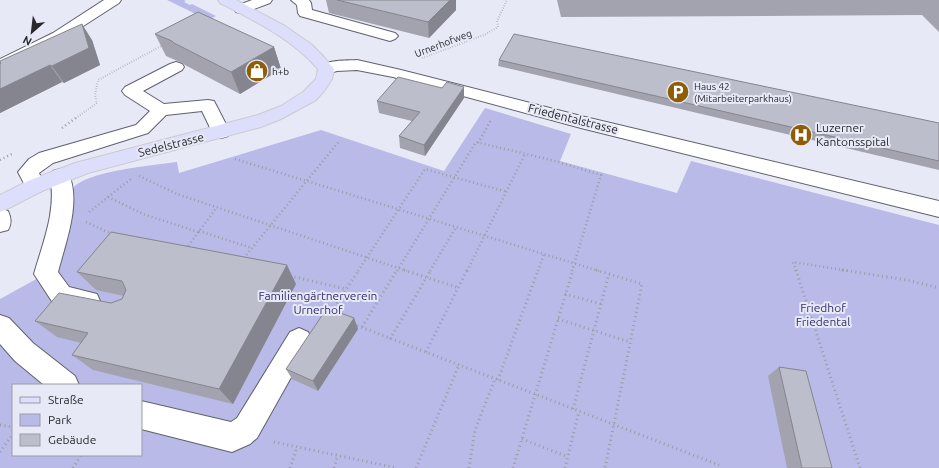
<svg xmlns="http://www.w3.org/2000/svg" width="939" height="468" viewBox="0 0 939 468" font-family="Ubuntu,sans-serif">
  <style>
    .green { fill: #b9bae7; fill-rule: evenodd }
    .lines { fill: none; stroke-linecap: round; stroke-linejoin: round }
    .minor-casing { stroke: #60616d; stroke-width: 2 }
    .major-casing { stroke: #cbcbcc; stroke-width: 2 }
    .path-far2 { stroke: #9b9ba6; stroke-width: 2; stroke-dasharray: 0.5 2; stroke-linecap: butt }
    .path-far1 { stroke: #9b9ba6; stroke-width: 2.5; stroke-dasharray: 1 3; stroke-linecap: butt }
    .path { stroke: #9b9ba6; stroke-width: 3; stroke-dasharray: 1 3.5; stroke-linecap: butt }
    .minor { fill: #fff; fill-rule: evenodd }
    .major { fill: #dddefb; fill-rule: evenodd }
    .wall { fill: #a3a3af }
    .shaded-wall { fill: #84858e }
    .building { fill: #bdbecb; stroke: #84858e }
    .labels { text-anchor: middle; stroke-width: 4; stroke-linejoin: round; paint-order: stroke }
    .far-street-label { font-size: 10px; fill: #27272c; stroke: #e8e9f7 }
    .far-poi-label { font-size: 10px; fill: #27272c; stroke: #e8e9f7; text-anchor: start }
    .street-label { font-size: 12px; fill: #27272c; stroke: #e8e9f7 }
    .poi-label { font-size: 12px; fill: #27272c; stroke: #e8e9f7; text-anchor: start }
    .park-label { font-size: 12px; fill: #342e6c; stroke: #e8e9f7 }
  </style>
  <rect width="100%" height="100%" fill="#e8e9f7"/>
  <path class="green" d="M167 0H184L186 1 184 2 190 5 192 4 216 16 208 20Z
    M485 108 571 134 560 161 677 193 691 161 939 225V468H0V299L60 266C62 250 64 199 73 188 87 171 155 165 177 162L179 173 321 130 444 171ZM13 385H141V455H13Z"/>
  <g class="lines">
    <g class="minor-casing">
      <path id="minor" d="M104 0H121L119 3 63 39 6 68 0 70V59L53 33Z
        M252 0H272L270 3 246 12 241 13 236 12 234 9 236 6Z
        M291 0H309L311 3 312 10 395 33 398 36 395 39 390 41 300 16 298 13 297 5Z
        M357 60 401 70 581 116 939 201V217L581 128 393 77 357 70 337 71 326 74 320 72 318 69C325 59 346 61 357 60Z
        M176 62 182 64 184 67 182 70 143 91 164 104 208 100 214 101 230 132 228 136 221 138 214 136 202 111 166 115 148 133 53 163 39 173 45 186 42 191 35 193 28 191 18 172 29 159 39 153 136 125 150 111 125 95 122 91 125 87 170 64Z
        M60 169 67 171C83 199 65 244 58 272L69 287 97 294 100 301 97 308 88 311 53 303 34 274C43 242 57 210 50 176L53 171Z
        M0 209 8 211C11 218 12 223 8 230L0 232Z
        M0 315 9 318 33 343 75 376 79 385H44L15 361 0 344Z
        M299 328 308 332 312 340 257 438 250 444 232 452 141 429V401L231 422 237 418 290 332Z"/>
    </g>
    <g class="major-casing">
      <path id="major" d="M218 0H236L285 26 311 44 322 55 334 69 332 79 324 91 316 100 281 119 261 127 88 173 42 191 7 209 0 212V195L28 181 75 163 258 115 281 106 303 92 316 79 318 69C292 39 255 21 220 3Z"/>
    </g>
    <path class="path-far2" d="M422 58 484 35 498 27 497 21 507 0
      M76 118 97 103 95 95 98 80 163 45"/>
    <path class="path-far1" d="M62 128 77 117
      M478 143 491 120
      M235 159 599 271
      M0 160 12 154
      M139 176 177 194 407 271
      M108 197 143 214 198 232
      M89 212 131 179
      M86 222 112 234
      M199 231 252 248
      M186 249 217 207
      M244 258 340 140
      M358 271 425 169 507 192
      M397 271 476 142 555 161 601 175 572 271
      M430 271 456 227
      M467 271 525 154
      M538 271 544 254
      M796 271 793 262 849 271"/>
    <path class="path" d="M404 270 459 288
      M596 270 642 284 605 468
      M796 270 860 468
      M842 270 907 280 939 288
      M290 276 346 289
      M565 294 601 304
      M332 311 359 270
      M558 319 630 342
      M353 324 719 465
      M362 327 397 270
      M390 339 431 270
      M426 352 467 270
      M498 380 538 270
      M573 409 609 274
      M0 425 13 427
      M522 439 568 457
      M274 442 397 468
      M0 452 13 434
      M73 468 81 455
      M290 468 297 447
      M334 468 338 455
      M416 468 459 365
      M469 468 475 430 495 379
      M513 468 573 270
      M565 468 579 411"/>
    <use href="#minor" class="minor"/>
    <use href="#major" class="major"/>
  </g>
  <path class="wall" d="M326 0H456V10L429 38 329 13Z
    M557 0H939V32L922 15 561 17Z
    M155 34 274 47 281 69 240 94 185 65 182 63 166 56Z
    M92 40 100 65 64 83 62 82 0 113V61Z
    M499 60 939 123V170L498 66Z
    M464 98 425 156 400 148 399 136 412 121 379 113 377 101Z
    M77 272 296 284 233 404 93 370 72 355 81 343 57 337 35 321 111 303 122 299 124 296 96 290Z
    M354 318 358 329 318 391 292 379 286 369Z
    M779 367 832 468H787L768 376Z"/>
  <path class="shaded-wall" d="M450 0H456V10L429 38 428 22Z
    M82 24 92 40 100 65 64 83 52 66Z
    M274 47 281 69 240 94 231 72Z
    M50 65 62 82 0 113V89Z
    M464 87V98L425 156 424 145Z
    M287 265 296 284 233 404 219 389Z
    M354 318 358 329 318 391 313 381Z"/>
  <path class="building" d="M337 0H450L428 22Z
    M198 12 274 47 231 72 174 43 172 41 155 34Z
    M82 24 89 48 52 66 50 65 0 89V64L1 63H0V61Z
    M514 34 939 123V161L499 60Z
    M398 77 442 88 447 82 464 87 424 145 399 136 420 112 377 101Z
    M111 232 287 265 219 389 72 355 88 333 35 321 59 293 111 303 122 299 126 290 122 281 77 272Z
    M327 308 354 318 313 381 286 369Z
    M779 367 806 371 832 468H802Z"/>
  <defs>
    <g id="shop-disc" transform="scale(1.15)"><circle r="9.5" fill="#8e5e07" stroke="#e8e9f7"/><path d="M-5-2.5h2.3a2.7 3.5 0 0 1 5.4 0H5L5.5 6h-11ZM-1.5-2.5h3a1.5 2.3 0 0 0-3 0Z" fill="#fff"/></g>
    <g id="parking-disc" transform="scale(1.15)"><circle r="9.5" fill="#8e5e07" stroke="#e8e9f7"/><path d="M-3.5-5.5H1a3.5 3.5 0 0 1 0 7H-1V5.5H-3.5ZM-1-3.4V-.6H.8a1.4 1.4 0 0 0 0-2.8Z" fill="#fff"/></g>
    <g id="hospital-disc" transform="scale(1.15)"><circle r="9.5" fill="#8e5e07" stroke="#e8e9f7"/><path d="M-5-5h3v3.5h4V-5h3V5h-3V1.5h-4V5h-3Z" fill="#fff"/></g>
  </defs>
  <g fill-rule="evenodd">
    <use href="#shop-disc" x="257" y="71"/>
    <use href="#parking-disc" x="678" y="92"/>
    <use href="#hospital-disc" x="801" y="135"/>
  </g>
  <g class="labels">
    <g class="far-street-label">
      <text transform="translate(443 43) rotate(-21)" y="4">Urnerhofweg</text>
    </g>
    <g class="far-poi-label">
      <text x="272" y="75">h+b</text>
      <text x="694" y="90">Haus 42<tspan x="694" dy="12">(Mitarbeiterparkhaus)</tspan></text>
    </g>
    <g class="street-label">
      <text transform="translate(573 119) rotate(14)" y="4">Friedentalstrasse</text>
      <text transform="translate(171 145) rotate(-14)" y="4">Sedelstrasse</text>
    </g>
    <g class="poi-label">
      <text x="816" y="132">Luzerner<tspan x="816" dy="14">Kantonsspital</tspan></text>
    </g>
    <g class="park-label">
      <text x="318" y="300">Familiengärtnerverein<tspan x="318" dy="14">Urnerhof</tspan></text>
      <text x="823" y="312">Friedhof<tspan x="823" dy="14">Friedental</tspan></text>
    </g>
  </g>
  <rect x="12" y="384" width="130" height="72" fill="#e8e9f7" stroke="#9b9ba6"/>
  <rect x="20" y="397" width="20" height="6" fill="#dddefb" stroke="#9b9ba6"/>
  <text x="48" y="404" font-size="12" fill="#27272c">Straße</text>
  <rect x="20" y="414" width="20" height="12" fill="#b9bae7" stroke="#9b9ba6"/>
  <text x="48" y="424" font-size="12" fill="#27272c">Park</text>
  <rect x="20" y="434" width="20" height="12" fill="#bdbecb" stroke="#9b9ba6"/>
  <text x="48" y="444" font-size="12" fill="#27272c">Gebäude</text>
  <g transform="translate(32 32) rotate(208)" stroke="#e8e9f7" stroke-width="3" paint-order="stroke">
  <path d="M0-3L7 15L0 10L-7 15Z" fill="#27272c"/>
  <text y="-6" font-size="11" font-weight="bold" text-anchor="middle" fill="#27272c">N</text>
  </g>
</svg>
